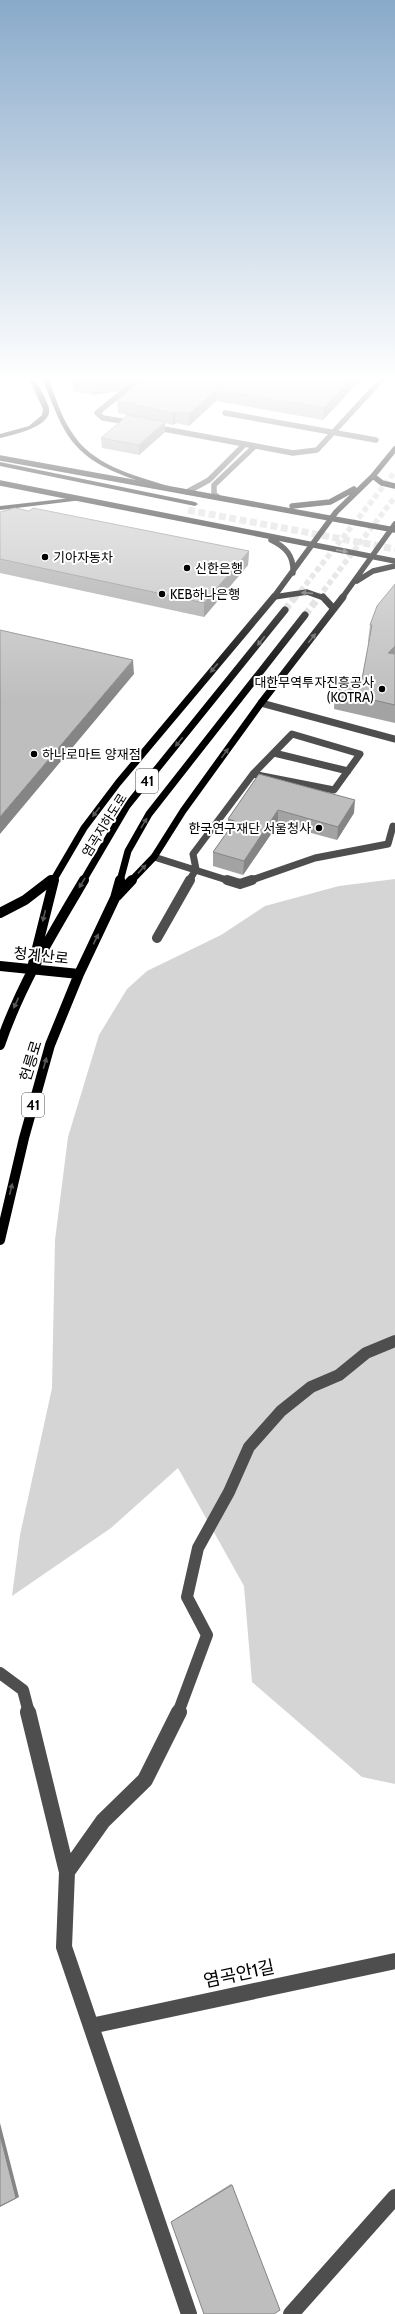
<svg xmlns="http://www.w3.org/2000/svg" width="395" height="2314" viewBox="0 0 395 2314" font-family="Cabin,'Noto Sans KR',sans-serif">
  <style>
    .green { fill: #d5d5d5 }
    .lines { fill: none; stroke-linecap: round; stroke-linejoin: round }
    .major-tunnel-far1 { stroke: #d9d9d9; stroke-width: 5.5; stroke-dasharray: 5.5 3; stroke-linecap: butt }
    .major-tunnel { stroke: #d9d9d9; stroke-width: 7; stroke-dasharray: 7 3.5; stroke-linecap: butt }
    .highway-tunnel { stroke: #d9d9d9; stroke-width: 7; stroke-dasharray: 7 3.5; stroke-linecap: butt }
    .minor-far4 { stroke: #4e4e4e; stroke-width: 5.5 }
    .minor-far3 { stroke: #4e4e4e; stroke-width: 7 }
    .minor-far2 { stroke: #4e4e4e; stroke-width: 10 }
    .minor-far1 { stroke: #4e4e4e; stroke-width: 12 }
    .minor { stroke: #4e4e4e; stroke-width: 16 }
    .major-far2 { stroke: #000; stroke-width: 5.5 }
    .major-far1 { stroke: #000; stroke-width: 7 }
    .major { stroke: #000; stroke-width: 10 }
    .highway { fill: #000; fill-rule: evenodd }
    .wall { fill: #a3a3a3 }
    .shaded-wall { fill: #858585 }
    .building { fill: #bebebe; stroke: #858585 }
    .oneway { fill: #595959 }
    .poi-dot { fill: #000; stroke: #fff; stroke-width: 1.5 }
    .labels { text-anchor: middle; stroke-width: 4; stroke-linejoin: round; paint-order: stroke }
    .far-poi-label { font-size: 13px; fill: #000; stroke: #fff; text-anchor: start }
    .far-street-label { font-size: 13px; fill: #000; stroke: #fff }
    .shield { fill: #fff; stroke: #4c4c4c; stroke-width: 1 }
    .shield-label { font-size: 14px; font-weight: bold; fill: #000 }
    .street-label { font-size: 15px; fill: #000; stroke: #fff }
    .near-street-label { font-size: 18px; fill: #000; stroke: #fff }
  </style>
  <rect width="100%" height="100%" fill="#fff"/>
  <path class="green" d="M395 879V1784L362 1777 252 1682 244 1586 178 1468 111 1528 12 1596 20 1535 52 1388 55 1240 68 1137 99 1035 127 989 147 971 221 935 265 906 339 886Z"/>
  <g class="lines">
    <path class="major-tunnel-far1" d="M295 598 394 473
      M318 598 395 497"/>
    <path class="major-tunnel" d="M285 610 295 597
      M305 615 319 597"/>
    <path class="highway-tunnel" d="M188 510 395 549"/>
    <path class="minor-far4" d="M225 413 376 440
      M134 423 103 418 97 413 141 377
      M153 427 293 453 317 450 384 377
      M187 492 209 480 245 444
      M218 497 214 494V485L255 446"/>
    <path class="minor-far3" d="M261 703 395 739
      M292 734 360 754 334 790 253 774Z
      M274 753 348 771
      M154 857 230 881
      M189 881 196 869 193 854 253 774
      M249 881 315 858 388 844 393 826"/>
    <path class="minor-far2" d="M227 880 240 884 252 880
      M157 938 190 880"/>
    <path class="minor-far1" d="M0 1673 23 1690 29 1713
      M178 1713 207 1635 187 1597 198 1548 229 1492 249 1447 281 1411 311 1387 339 1375 366 1353 395 1341"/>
    <path class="minor" d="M28 1712 67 1872 64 1947 189 2314
      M67 1872 103 1821 145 1780 179 1712
      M91 2026 395 1961
      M291 2314 395 2197"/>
    <path class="major-far2" d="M0 458 395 530
      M373 476 382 483 395 486
      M0 483 395 561
      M292 506 330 502 354 489
      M271 540C286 547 294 556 293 573
      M357 581 373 571 395 566
      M274 597 307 592 324 598
      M273 598 336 512 373 476 395 449
      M342 598 395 524"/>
    <path class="major-far1" d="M323 597 334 609
      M50 881 54 878
      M53 881 84 828 118 783 274 597
      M83 881 127 806 285 610
      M120 881 128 851 149 814 305 615
      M131 881 154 857 183 811 261 703 343 597"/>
    <path class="major" d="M117 896 132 880
      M0 913 25 900 51 880
      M0 966 79 974
      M32 968 54 880
      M0 1045C20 986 52 934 84 880
      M0 1240 24 1138 50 1045 79 974 115 898 120 880"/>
    <path class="highway" d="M28 377H34C39 387 46 398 49 408 53 427 12 435 0 438V434L29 426 42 415 43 409Z
      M42 377H48C55 395 60 415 71 431 91 465 133 475 168 486V488C158 490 143 482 133 479 71 457 64 435 42 377Z
      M0 462 195 502 198 504 195 506 0 466Z
      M80 497 82 498V500L0 510V506Z"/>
  </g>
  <path class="wall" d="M73 377H363L323 420 216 401 189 426 176 423 173 425 165 423V432L139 455 102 448 101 438 136 417 118 413 117 401 134 387V379L117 391 94 395 73 391Z
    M0 512 249 551 248 565 204 617 0 573Z
    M395 584V723L334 709 335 691 362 679 369 642H368L370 625Z
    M259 774 354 813 337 840 278 824 243 875 213 866V852L227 832 228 819Z
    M231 2184 232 2185 171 2222 172 2221Z"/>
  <path class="shaded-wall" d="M120 377H150L134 388V379L117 391 94 395 93 383Z
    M353 377H363L323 420 324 408Z
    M216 390V401L189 426V414Z
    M175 412 176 423 173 425V413Z
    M165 422V432L139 455V445Z
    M249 551 248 565 204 617V603Z
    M395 646V661L388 653Z
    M133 660 134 674 0 834V817Z
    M355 800 354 813 337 840 338 827Z
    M278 810V824L243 875 244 861Z
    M0 2123 19 2197 0 2207Z"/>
  <path class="building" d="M73 377H120L116 379 93 383 73 379Z
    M146 377H353L324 408 216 390 189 414 175 412 173 413 117 401Z
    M128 415 165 422 139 445 101 438Z
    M15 508 29 511 33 508 249 551 204 603 0 559V512Z
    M395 584V646L388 653 395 654V705L335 691 354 678 362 679 372 625H370L377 606Z
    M0 630 133 660 0 817Z
    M259 774 355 800 338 827 278 810 244 861 213 852 235 821 228 819Z
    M0 2135 16 2198 0 2206Z
    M232 2185 280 2310 274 2314H204L171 2222Z"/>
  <defs><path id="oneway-solid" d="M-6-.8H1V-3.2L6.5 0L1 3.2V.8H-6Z"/></defs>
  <g class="oneway">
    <use href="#oneway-solid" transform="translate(342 551) rotate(11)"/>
    <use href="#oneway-solid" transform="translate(307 593) rotate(-175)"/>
    <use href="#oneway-solid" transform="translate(312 638) rotate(-52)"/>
    <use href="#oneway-solid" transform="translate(261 641) rotate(129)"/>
    <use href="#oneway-solid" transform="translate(214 668) rotate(130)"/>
    <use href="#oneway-solid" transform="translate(179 742) rotate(129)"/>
    <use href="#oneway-solid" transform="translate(225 753) rotate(-54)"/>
    <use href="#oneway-solid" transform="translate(96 812) rotate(127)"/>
    <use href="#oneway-solid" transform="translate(144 823) rotate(-59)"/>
    <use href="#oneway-solid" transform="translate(142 869) rotate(-47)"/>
    <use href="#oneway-solid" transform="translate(82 883) rotate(121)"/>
    <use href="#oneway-solid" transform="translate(44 916) rotate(104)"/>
    <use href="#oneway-solid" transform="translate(96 939) rotate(-64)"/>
    <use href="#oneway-solid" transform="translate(16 1003) rotate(115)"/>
    <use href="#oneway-solid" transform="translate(45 1063) rotate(-74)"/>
    <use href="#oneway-solid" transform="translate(11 1189) rotate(-76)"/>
  </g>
  <linearGradient id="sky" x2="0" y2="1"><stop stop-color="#89aaca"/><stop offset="0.54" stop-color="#fff"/><stop offset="1" stop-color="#fff" stop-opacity="0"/></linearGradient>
  <rect width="395" height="701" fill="url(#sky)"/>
  <g class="poi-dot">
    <circle cx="45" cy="557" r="4"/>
    <circle cx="187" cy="568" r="4"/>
    <circle cx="162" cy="594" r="4"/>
    <circle cx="382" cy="689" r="4"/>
    <circle cx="34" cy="754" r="4"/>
    <circle cx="319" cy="828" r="4"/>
  </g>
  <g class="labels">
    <g class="far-poi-label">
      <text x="53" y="562">기아자동차</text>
      <text x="195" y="573">신한은행</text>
      <text x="170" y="599">KEB하나은행</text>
      <text x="374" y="687" text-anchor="end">대한무역투자진흥공사<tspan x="374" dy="15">(KOTRA)</tspan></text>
      <text x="42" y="759">하나로마트 양재점</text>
      <text x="311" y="833" text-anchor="end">한국연구재단 서울청사</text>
    </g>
    <g class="far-street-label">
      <text transform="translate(104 825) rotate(-58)" y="5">염곡지하도로</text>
    </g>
    <g class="shield">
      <rect x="136" y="769" width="22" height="24" rx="3"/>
      <rect x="22" y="1093" width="22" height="24" rx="3"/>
    </g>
    <g class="shield-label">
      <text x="147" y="786">41</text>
      <text x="33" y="1110">41</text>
    </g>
    <g class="street-label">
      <text transform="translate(41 956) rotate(6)" y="5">청계산로</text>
      <text transform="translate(31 1061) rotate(-73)" y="5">헌릉로</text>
    </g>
    <g class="near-street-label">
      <text transform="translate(239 1974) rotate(-12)" y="6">염곡안1길</text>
    </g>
  </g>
</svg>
